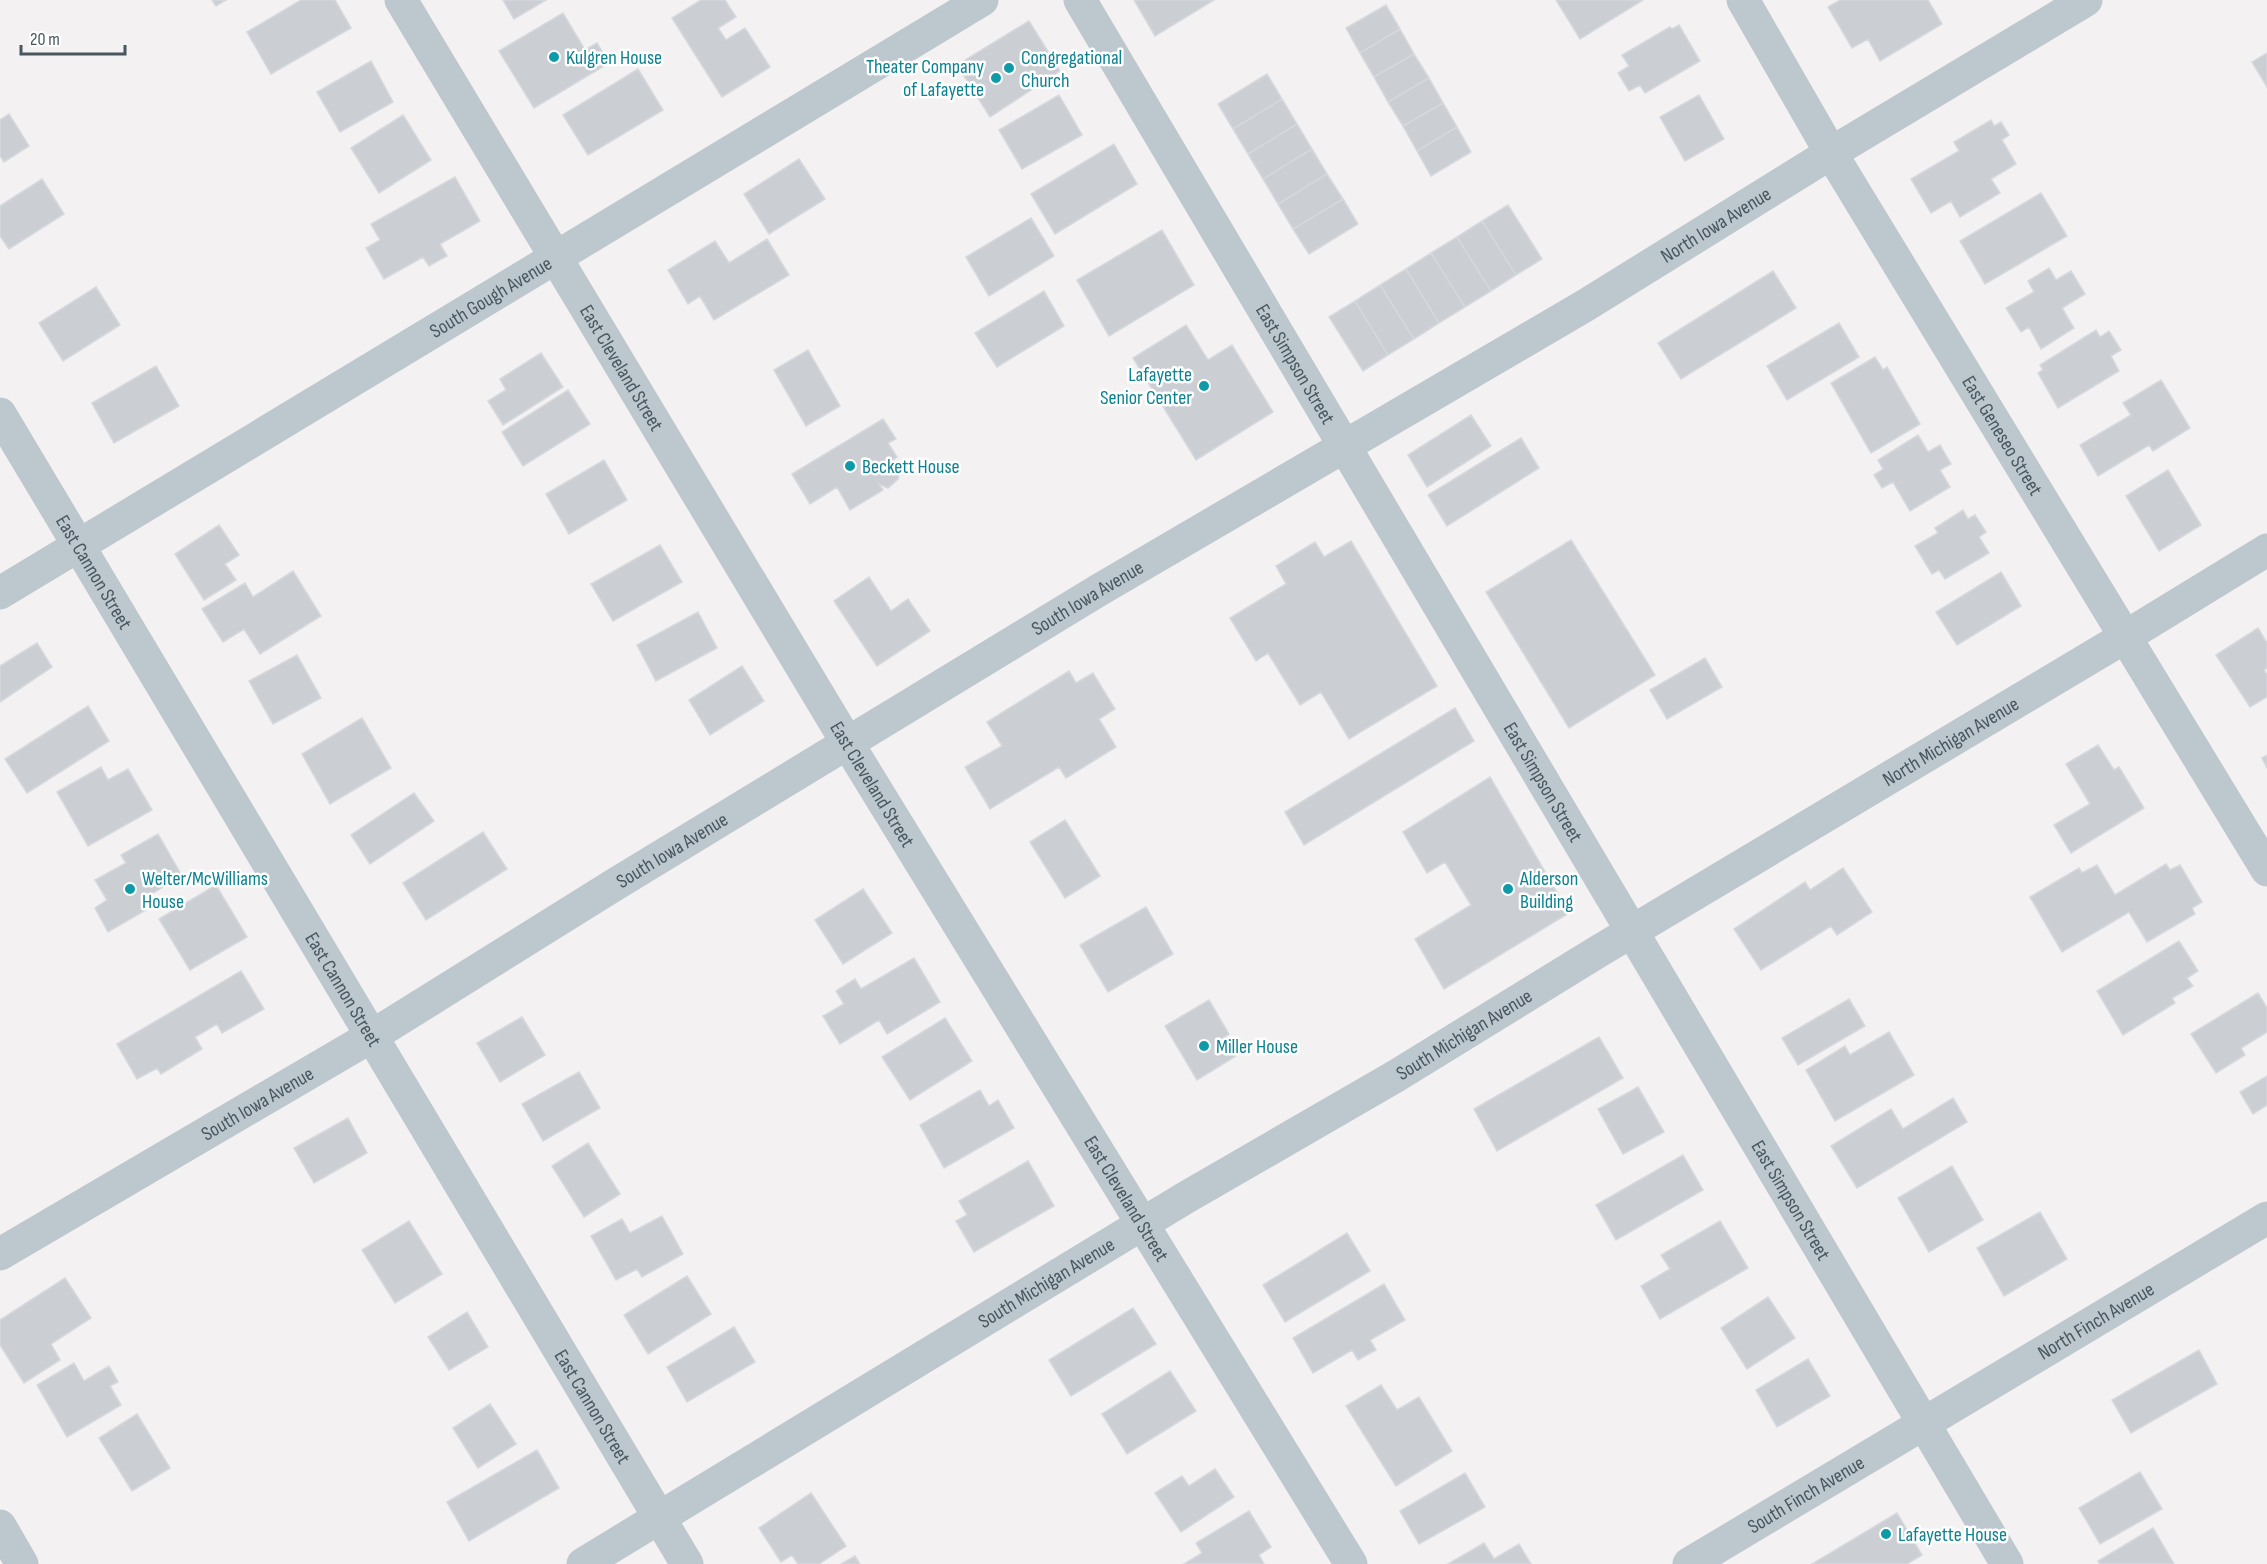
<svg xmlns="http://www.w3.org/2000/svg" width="2267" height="1564" viewBox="0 0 2267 1564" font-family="'Sofia Sans Condensed',sans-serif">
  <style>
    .building { fill: #cbcfd4; stroke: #d5d8dd; stroke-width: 1.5 }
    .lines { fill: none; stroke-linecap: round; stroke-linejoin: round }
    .minor { stroke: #bcc7ce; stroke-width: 33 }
    .culture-dot { fill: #0f9aa8; stroke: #fff; stroke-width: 2 }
    .labels { text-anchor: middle; stroke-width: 5; stroke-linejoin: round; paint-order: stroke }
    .culture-label { font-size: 20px; fill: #0d838f; stroke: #fff; text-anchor: start }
    .street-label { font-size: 20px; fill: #48575f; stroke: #fff }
  </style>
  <rect width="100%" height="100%" fill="#f3f1f1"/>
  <path class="building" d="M212 0H226L216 6Z
    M301 0H335L351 28 271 74 247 32Z
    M503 0H546L514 19Z
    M701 0H725L736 17 718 28 726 40 745 28 770 67 722 97 672 18Z
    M1134 0H1214L1155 36Z
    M1556 0H1643L1580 39Z
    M1840 0H1928L1942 24 1880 61 1868 39 1852 48 1828 7Z
    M1386 5 1400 29 1360 53 1346 28Z
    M563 13 585 50 597 43 609 63 534 108 499 51Z
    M1029 21 1060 71 990 117 957 65Z
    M1679 25 1700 61 1645 93 1640 85 1629 91 1618 73 1629 66 1622 55 1670 27 1672 29Z
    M1400 29 1414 54 1374 77 1360 53Z
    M2267 53V87L2252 62Z
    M1414 54 1429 78 1388 102 1374 77Z
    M371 61 393 102 340 132 317 92Z
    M638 69 663 110 588 155 563 115Z
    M1267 74 1282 99 1233 129 1218 104Z
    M1429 78 1443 103 1403 126 1388 102Z
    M1059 95 1082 135 1022 169 999 130Z
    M1699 95 1724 139 1685 161 1660 117Z
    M1282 99 1297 124 1248 154 1233 129Z
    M1443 103 1457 127 1417 151 1403 126Z
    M9 114 29 146 4 162 0 156V120Z
    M403 115 431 160 379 193 351 148Z
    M1991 120 1994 126 2001 122 2009 135 2002 140 2016 164 1991 179 2000 193 1960 217 1951 201 1931 213 1911 179 1959 151 1954 142Z
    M1297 124 1312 149 1263 179 1248 154Z
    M1457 127 1471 152 1431 176 1417 151Z
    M1114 144 1137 184 1055 234 1031 194Z
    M1312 149 1327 174 1278 204 1263 179Z
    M799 159 825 199 769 234 744 194Z
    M1327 174 1343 199 1293 229 1278 204Z
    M455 177 480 221 440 244 447 256 429 266 423 257 384 279 366 248 380 240 371 224Z
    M42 179 64 214 9 249 0 236V206Z
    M2041 193 2067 236 1985 284 1960 241Z
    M1343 199 1358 224 1309 254 1293 229Z
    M1508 205 1542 259 1516 275 1482 221Z
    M1031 218 1054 256 989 296 966 257Z
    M1482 221 1516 275 1491 291 1457 237Z
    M1162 230 1194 285 1109 336 1077 280Z
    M1457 237 1491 291 1465 307 1431 253Z
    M767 239 789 275 714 320 700 296 688 304 668 270 715 241 729 263Z
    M1431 253 1465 307 1439 323 1406 269Z
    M2049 268 2056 280 2071 271 2085 294 2062 308 2074 328 2041 349 2029 327 2021 332 2006 308 2034 292 2028 281Z
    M1406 269 1439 323 1414 339 1380 285Z
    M1773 271 1796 308 1681 379 1658 343Z
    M1380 285 1414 339 1388 355 1355 301Z
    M96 287 120 325 63 361 39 323Z
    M1044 291 1064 326 997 367 975 333Z
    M1355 301 1388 355 1363 371 1329 317Z
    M1839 323 1859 357 1787 400 1767 366Z
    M1186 325 1208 360 1232 345 1273 412 1196 460 1133 358Z
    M2096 330 2100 337 2109 331 2121 350 2111 356 2119 371 2058 408 2038 373 2043 370 2040 365Z
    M808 350 840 406 806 426 774 370Z
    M541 353 563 387 503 425 488 401 506 390 500 379Z
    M1875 357 1883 370 1887 367 1920 424 1871 453 1831 383Z
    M156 366 179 406 114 443 92 403Z
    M2161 380 2190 428 2153 451 2149 445 2098 476 2080 445 2131 415 2123 403Z
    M568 390 590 424 523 466 502 432Z
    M1471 415 1491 446 1427 487 1408 455Z
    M883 419 896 439 888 443 897 457 893 460 900 472 898 479 888 488 879 484 883 490 850 510 837 487 810 504 792 474Z
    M1918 435 1928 452 1940 445 1951 464 1940 470 1950 487 1910 511 1893 482 1882 488 1874 475 1883 469 1878 460Z
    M1521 438 1539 468 1447 526 1428 495Z
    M604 460 627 500 569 534 546 494Z
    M2168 470 2201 525 2159 551 2126 496Z
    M1963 510 1968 519 1975 515 1986 532 1979 537 1989 553 1945 579 1939 570 1932 574 1915 546 1938 533 1935 528Z
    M219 525 239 555 225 564 236 580 204 600 175 554Z
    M1571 540 1655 675 1569 728 1486 592Z
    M1351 541 1437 686 1349 739 1321 692 1300 705 1268 653 1256 661 1230 618 1286 584 1276 566 1315 542 1324 557Z
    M660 545 682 582 613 621 591 584Z
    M293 571 321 616 260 654 244 629 223 642 202 609 245 583 253 597Z
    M2001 572 2021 606 1957 645 1936 612Z
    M869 577 891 611 908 599 930 631 877 666 834 601Z
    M698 612 717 648 656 681 637 645Z
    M2258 628 2267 643V668L2264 670 2267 675V697L2250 707 2216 655Z
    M37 643 52 667 0 702V666Z
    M297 655 321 698 273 724 249 681Z
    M1705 658 1722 687 1667 719 1650 690Z
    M742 666 764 701 710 735 689 700Z
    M1069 671 1076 683 1093 673 1115 709 1099 719 1116 747 1066 778 1059 767 990 809 965 767 1002 746 987 722Z
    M88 706 109 741 27 793 5 759Z
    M1455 708 1474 741 1304 845 1285 812Z
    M362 718 391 768 330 804 302 754Z
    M2098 745 2114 770 2119 767 2144 808 2071 853 2054 825 2090 804 2066 764Z
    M2267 755V768L2262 758Z
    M101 767 108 780 128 769 152 810 88 846 57 792Z
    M1490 777 1569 913 1444 989 1415 939 1471 905 1445 862 1427 873 1403 832Z
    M414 793 434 821 370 864 351 835Z
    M1065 820 1100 876 1065 898 1030 842Z
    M483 832 507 869 426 920 403 883Z
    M158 834 182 876 146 897 151 907 108 932 95 908 107 900 95 880 126 863 121 855Z
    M2166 864 2170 870 2180 865 2202 902 2192 908 2195 914 2147 942 2129 912 2062 952 2030 897 2079 868 2082 873 2097 865 2115 895Z
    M1843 868 1872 912 1837 935 1831 926 1761 970 1734 929 1805 882 1810 890Z
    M216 885 247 937 190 970 159 919Z
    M863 889 892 933 843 964 815 920Z
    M1146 907 1173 954 1108 992 1080 945Z
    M2179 941 2198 971 2187 978 2193 986 2172 998 2175 1003 2123 1035 2097 991Z
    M914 958 940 1002 887 1034 879 1020 840 1044 823 1016 844 1004 836 991 855 979 861 989Z
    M241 971 264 1009 222 1033 217 1024 195 1037 202 1049 161 1074 157 1068 137 1079 117 1044Z
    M2258 993 2267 1008V1032L2241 1048 2245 1055 2216 1073 2191 1034Z
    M1849 999 1865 1026 1798 1065 1782 1038Z
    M1209 1000 1229 1034 1225 1037 1236 1056 1197 1080 1165 1026Z
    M522 1017 545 1055 500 1082 477 1043Z
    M945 1018 972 1061 910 1100 882 1057Z
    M1889 1032 1914 1075 1835 1121 1806 1070 1845 1046 1850 1055Z
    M1599 1037 1623 1078 1497 1151 1474 1109Z
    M579 1072 600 1108 543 1141 522 1104Z
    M2267 1076V1105L2253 1114 2240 1092Z
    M1638 1087 1664 1132 1623 1154 1598 1109Z
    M980 1090 989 1106 998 1100 1014 1128 944 1168 920 1125Z
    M1953 1098 1967 1122 1857 1188 1831 1146 1891 1109 1903 1129Z
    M348 1118 367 1153 314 1183 294 1148Z
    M588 1143 620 1194 584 1217 552 1166Z
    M1683 1155 1703 1190 1616 1240 1596 1205Z
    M1028 1161 1054 1206 974 1252 956 1221 967 1215 959 1201Z
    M1952 1166 1983 1220 1929 1252 1898 1198Z
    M2040 1212 2067 1259 2004 1296 1977 1248Z
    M662 1216 683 1254 642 1277 637 1269 616 1280 591 1236 622 1219 630 1233Z
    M409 1221 442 1274 395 1303 362 1250Z
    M1720 1221 1748 1268 1660 1319 1641 1286 1670 1269 1661 1255Z
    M1347 1233 1370 1271 1285 1322 1263 1285Z
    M687 1276 711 1314 648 1354 624 1315Z
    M65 1278 91 1318 51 1344 60 1360 24 1383 0 1345V1320Z
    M1384 1284 1405 1320 1370 1340 1376 1350 1358 1360 1352 1350 1313 1373 1293 1338Z
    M1768 1297 1795 1338 1747 1369 1721 1328Z
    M1133 1308 1156 1344 1071 1396 1049 1360Z
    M467 1312 488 1347 449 1370 428 1337Z
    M734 1327 755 1362 687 1402 667 1367Z
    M2199 1350 2217 1384 2131 1433 2112 1400Z
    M1808 1359 1830 1396 1777 1427 1756 1390Z
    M74 1363 84 1381 109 1366 118 1382 110 1386 121 1405 67 1437 37 1385Z
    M1170 1371 1196 1411 1127 1454 1102 1414Z
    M1381 1385 1397 1410 1419 1397 1452 1451 1396 1486 1346 1406Z
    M490 1404 516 1444 478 1468 453 1428Z
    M137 1414 170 1468 132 1491 99 1438Z
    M537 1450 559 1488 469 1541 447 1502Z
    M1215 1469 1234 1497 1181 1532 1155 1493 1182 1476 1189 1486Z
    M2140 1472 2162 1509 2100 1544 2079 1508Z
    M1465 1473 1485 1507 1419 1544 1400 1511Z
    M811 1493 846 1546 819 1564H798L792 1555 781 1562 759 1528Z
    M1249 1511 1271 1547 1259 1555 1264 1564H1184L1202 1553 1196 1543Z
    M1897 1513 1922 1555 1907 1564H1812Z
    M2153 1528 2174 1564H2100L2098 1561Z
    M1484 1543 1494 1559 1519 1544 1531 1564H1448Z
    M855 1556 860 1564H841Z"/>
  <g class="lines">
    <g class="minor">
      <path id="s1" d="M401 0 848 744 1351 1564"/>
      <path id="s2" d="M1080 0 2007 1564"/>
      <path id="s3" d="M1743 0 1831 153 2267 870"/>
      <path id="s4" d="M0 414 687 1564"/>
      <path id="s5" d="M0 593 982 0"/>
      <path id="s6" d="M0 1254 372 1036 614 885 1099 590 1586 305 1831 153 2086 0"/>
      <path d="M0 1526 22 1564"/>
      <path id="s7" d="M583 1564 1185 1198 1396 1076 1599 951 2125 637 2267 550"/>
      <path id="s8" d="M1689 1564 2267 1218"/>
    </g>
  </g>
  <g class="culture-dot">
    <circle cx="554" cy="57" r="6"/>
    <circle cx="1009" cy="68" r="6"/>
    <circle cx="996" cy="78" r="6"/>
    <circle cx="1204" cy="386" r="6"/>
    <circle cx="850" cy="466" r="6"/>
    <circle cx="130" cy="889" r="6"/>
    <circle cx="1508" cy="889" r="6"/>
    <circle cx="1204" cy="1046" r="6"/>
    <circle cx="1886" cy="1534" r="6"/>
  </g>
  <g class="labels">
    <g class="culture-label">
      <text x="566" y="64">Kulgren House</text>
      <text x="1021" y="64">Congregational<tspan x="1021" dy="23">Church</tspan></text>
      <text x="984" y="73" text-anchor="end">Theater Company<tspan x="984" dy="23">of Lafayette</tspan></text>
      <text x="1192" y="381" text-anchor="end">Lafayette<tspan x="1192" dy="23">Senior Center</tspan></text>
      <text x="862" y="473">Beckett House</text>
      <text x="142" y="885">Welter/McWilliams<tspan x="142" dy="23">House</tspan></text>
      <text x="1520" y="885">Alderson<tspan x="1520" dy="23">Building</tspan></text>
      <text x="1216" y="1053">Miller House</text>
      <text x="1898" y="1541">Lafayette House</text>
    </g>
    <g class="street-label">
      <text dy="7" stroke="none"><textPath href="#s6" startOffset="2001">North Iowa Avenue</textPath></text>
      <text dy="7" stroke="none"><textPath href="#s5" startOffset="573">South Gough Avenue</textPath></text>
      <text dy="7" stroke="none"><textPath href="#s2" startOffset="423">East Simpson Street</textPath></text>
      <text dy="7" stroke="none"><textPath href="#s1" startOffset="429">East Cleveland Street</textPath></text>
      <text dy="7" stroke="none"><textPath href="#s3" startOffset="507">East Geneseo Street</textPath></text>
      <text dy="7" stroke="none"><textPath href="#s4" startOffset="184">East Cannon Street</textPath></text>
      <text dy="7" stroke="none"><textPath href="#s6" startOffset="1270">South Iowa Avenue</textPath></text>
      <text dy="7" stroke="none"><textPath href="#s7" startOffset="1596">North Michigan Avenue</textPath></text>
      <text dy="7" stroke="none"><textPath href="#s2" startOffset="909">East Simpson Street</textPath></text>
      <text dy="7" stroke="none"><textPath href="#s1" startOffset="915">East Cleveland Street</textPath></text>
      <text dy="7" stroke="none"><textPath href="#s6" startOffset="784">South Iowa Avenue</textPath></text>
      <text dy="7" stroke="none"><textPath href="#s4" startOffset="670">East Cannon Street</textPath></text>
      <text dy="7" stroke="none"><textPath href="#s7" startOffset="1028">South Michigan Avenue</textPath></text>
      <text dy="7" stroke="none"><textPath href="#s6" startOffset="298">South Iowa Avenue</textPath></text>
      <text dy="7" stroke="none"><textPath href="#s1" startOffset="1401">East Cleveland Street</textPath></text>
      <text dy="7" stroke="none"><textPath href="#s2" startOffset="1395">East Simpson Street</textPath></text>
      <text dy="7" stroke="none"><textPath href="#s7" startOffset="542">South Michigan Avenue</textPath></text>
      <text dy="7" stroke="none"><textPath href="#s8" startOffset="474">North Finch Avenue</textPath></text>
      <text dy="7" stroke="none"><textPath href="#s4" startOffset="1156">East Cannon Street</textPath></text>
      <text dy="7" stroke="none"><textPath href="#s8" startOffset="136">South Finch Avenue</textPath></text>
    </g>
  </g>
  <path d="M21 45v9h104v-9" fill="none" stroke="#48575f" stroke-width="3"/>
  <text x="30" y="45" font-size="18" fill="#48575f" stroke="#ffffff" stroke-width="4.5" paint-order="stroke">20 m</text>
</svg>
